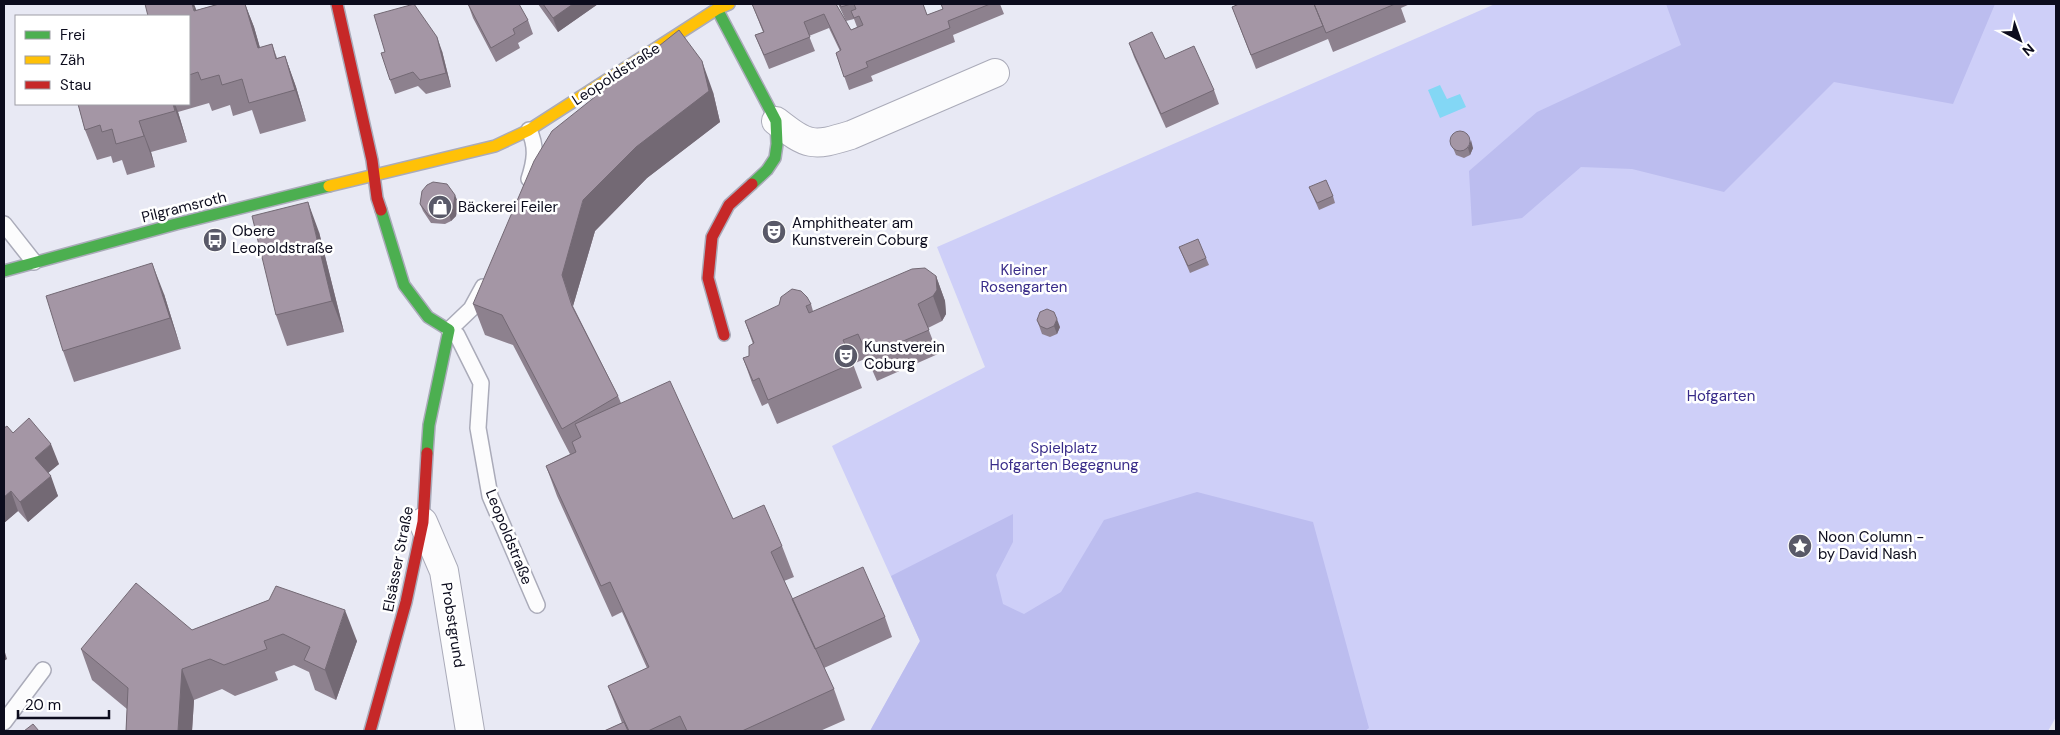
<svg xmlns="http://www.w3.org/2000/svg" width="2060" height="735" viewBox="0 0 2060 735" font-family="'DM Sans',sans-serif">
  <style>
    .green { fill: #cecff8 }
    .forest { fill: #bcbdef }
    .water { fill: #83d7f5 }
    .lines { fill: none; stroke-linecap: round; stroke-linejoin: round }
    .lane-casing { stroke: #aaabb9; stroke-width: 18 }
    .street-casing { stroke: #aaabb9; stroke-width: 30 }
    .fast-casing { stroke: #aaabb9; stroke-width: 14 }
    .slow-casing { stroke: #aaabb9; stroke-width: 14 }
    .jam-casing { stroke: #aaabb9; stroke-width: 14 }
    .lane { stroke: #fcfcfd; stroke-width: 15 }
    .street { stroke: #fcfcfd; stroke-width: 28 }
    .fast { stroke: #4caf50; stroke-width: 11 }
    .slow { stroke: #ffc107; stroke-width: 11 }
    .jam { stroke: #c62828; stroke-width: 11 }
    .wall { fill: #8d818e }
    .shaded-wall { fill: #736974 }
    .building { fill: #a496a5; stroke: #736974 }
    .labels { text-anchor: middle; stroke-width: 5; stroke-linejoin: round; paint-order: stroke }
    .street-label { font-size: 15px; fill: #0c0c1d; stroke: #fff }
    .poi-label { font-size: 15px; fill: #0c0c1d; stroke: #fff; text-anchor: start }
    .park-label { font-size: 15px; fill: #392c89; stroke: #fff }
  </style>
  <rect width="100%" height="100%" fill="#e8e9f4"/>
  <path class="green" d="M1495 4H2056V717L2048 731H870L920 641 832 446 985 367 937 247Z"/>
  <path class="forest" d="M1666 4H1995L1953 104 1834 82 1724 192 1632 169 1581 167 1522 218 1472 226 1469 171 1537 112 1681 45Z
    M1197 492 1313 522 1369 728 1365 731H870L920 641 891 576 1013 514V542L996 575 1003 604 1024 614 1061 592 1104 520Z"/>
  <path class="water" d="M1440 85 1447 99 1460 94 1466 107 1440 118 1428 90Z"/>
  <g class="lines">
    <g class="lane-casing">
      <path id="lane" d="M529 130C537 147 535 161 529 179
        M4 224 34 262
        M483 287 471 309 449 330 457 335 481 383 478 428 490 496 537 605
        M4 722 43 670"/>
    </g>
    <g class="street-casing">
      <path id="street" d="M776 121C808 146 812 147 851 135L995 73
        M423 522 444 571 470 731"/>
    </g>
    <g class="fast-casing">
      <path id="fast" d="M717 9 776 121 777 144 775 158 767 170 752 184
        M381 210 404 285 428 317 449 330 429 425 427 453
        M4 271 176 224 329 186"/>
    </g>
    <g class="slow-casing">
      <path id="slow" d="M329 186 495 146 529 130 717 9 729 4"/>
    </g>
    <g class="jam-casing">
      <path id="jam" d="M337 4 372 160 377 198 381 210
        M724 335 708 278 712 237 729 205 752 184
        M370 731 406 602 423 522 427 453"/>
    </g>
    <use href="#lane" class="lane"/>
    <use href="#street" class="street"/>
    <use href="#fast" class="fast"/>
    <use href="#slow" class="slow"/>
    <use href="#jam" class="jam"/>
  </g>
  <path class="wall" d="M219 4H245L254 27 260 48 272 44 277 58 285 56 296 87 306 121 260 134 252 110 233 116 230 105 212 111 209 103 178 112 187 142 151 152 155 167 127 175 122 160 113 163 111 156 97 160 85 130 78 104H189V16L197 10Z
    M468 4 528 20 533 34 518 43 520 48 496 62 473 18Z
    M538 4H598L558 32Z
    M752 4H836L851 30 857 27 854 19 846 21 838 4H923L927 15 943 9 941 4H1000L1004 14 953 35 955 42 871 76 873 81 849 90 836 53 840 51 829 28 809 36 815 51 769 69 755 35 763 32Z
    M1239 4H1410L1401 8 1406 22 1333 52 1328 39 1256 69 1232 7Z
    M1129 43 1165 59 1214 90 1219 104 1166 128 1134 57Z
    M442 51 451 87 426 94 418 86 395 94 390 80Z
    M713 92 720 122 647 178 595 231 573 306 618 396 621 403 733 519 782 546 794 577 784 581 792 599 885 617 892 637 824 668 834 689 845 720 820 731H604L622 723 608 686 647 668 622 612 612 617 557 496 546 466 570 454 513 345 485 335 473 304Z
    M1450 141 1473 148 1470 155 1464 158 1456 155Z
    M1309 187 1333 196 1335 203 1319 210Z
    M458 202 456 216 451 221 445 224 431 223 423 211 420 204Z
    M319 232 344 332 287 346 276 315Z
    M1179 247 1206 258 1209 265 1190 273Z
    M936 276 945 301 946 314 942 321 928 328 938 354 877 381 867 358 853 364 862 388 777 424 768 403 762 406 752 383 743 358 749 356 753 344 745 321 811 304 813 311Z
    M164 294 181 349 74 382 63 351Z
    M1037 320 1060 327 1057 334 1050 337 1042 334Z
    M13 433 59 464 48 473 58 496 28 522 18 511 4 523Z
    M269 600 357 641 336 700 315 690 309 672 294 665 275 672 278 680 235 696 222 689 194 700 192 731H126L127 709 92 680 81 649 192 630Z"/>
  <path class="shaded-wall" d="M192 4H194L196 9 205 42Z
    M245 4 254 27 269 79 258 48Z
    M573 4H598L558 32 553 18Z
    M437 37 442 51 451 87 446 73Z
    M285 56 296 87 306 121 295 90Z
    M702 61 713 92 720 122 647 178 595 231 573 306 562 275 583 200Z
    M173 104H175L178 112 187 142Z
    M139 121 151 152 155 167 144 136Z
    M1471 140 1473 148 1470 155 1468 148Z
    M455 195 458 202 456 216 451 221 449 214Z
    M308 202 319 232 344 332 332 301Z
    M152 263 164 294 181 349 170 318Z
    M936 276 945 301 946 314 942 321 933 296Z
    M1057 319 1060 327 1057 334 1054 326Z
    M51 444 59 464 42 478 35 458Z
    M51 476 58 496 28 522 20 502Z
    M11 491 18 511 4 523V497Z
    M345 610 357 641 336 700 325 670Z
    M4 649 7 659 4 661Z
    M182 669 194 700 192 731H178Z"/>
  <path class="building" d="M145 4H192L194 11 219 4H245L258 48 272 44 276 59 285 56 295 90 249 103 242 79 222 85 219 75 201 80 198 72 189 75V16H148Z
    M414 4 437 37 446 73 420 80 413 72 390 80 381 53 385 52 374 15Z
    M468 4H519L528 20 513 29 515 34 491 48Z
    M543 4H573L553 18Z
    M752 4H836L851 30 863 25 859 16 854 18 851 11 856 9 854 4H923L927 15 943 9 941 4H990L948 21 950 28 866 62 868 67 844 77 836 53 841 50 824 14 804 22 810 37 764 55 755 35 764 32Z
    M840 4H851L841 7Z
    M1239 4H1314L1323 26 1251 55 1232 7Z
    M1314 4H1395L1326 33Z
    M679 30 702 61 709 91 636 147 583 200 562 275 572 306 618 396 562 429 502 315 473 304 534 161 552 131Z
    M1152 32 1165 59 1194 46 1214 90 1161 114 1129 43Z
    M78 104H173L175 111 139 121 144 136 116 144 112 129 102 132 100 125 85 130Z
    M1450 141a10 10 0 1 1 20 0a10 10 0 1 1-20 0Z
    M1326 180 1333 196 1317 203 1309 187Z
    M433 182 447 184 455 195 453 209 449 214 442 217 429 216 420 204 422 191 427 185Z
    M308 202 332 301 276 315 252 216Z
    M1198 239 1206 258 1188 266 1179 247Z
    M152 263 170 318 63 351 46 296Z
    M925 268 936 276 937 290 933 296 918 304 929 330 868 356 858 334 843 340 853 363 768 400 759 378 753 381 743 358 749 356V346L754 343 745 321 779 305 781 297 792 289 801 291 807 297 811 304 806 306 809 313 912 269Z
    M1047 309 1054 312 1057 319 1054 326 1047 329 1040 326 1037 320 1040 312Z
    M670 381 733 519 764 505 782 546 771 552 834 689 742 731H687L680 716 648 731H629L608 686 649 667 610 582 601 586 546 466 576 452 572 442 581 437 575 424Z
    M29 418 51 444 35 458 51 476 20 502 11 491 4 497V428L7 426 13 433Z
    M863 567 885 617 815 649 792 599Z
    M136 583 192 630 269 600 276 586 345 610 325 670 304 660 310 647 283 634 264 641 267 649 224 665 210 659 182 669 178 731H126L128 688 81 649Z
    M624 722 628 731H604Z
    M33 724 39 731H24Z"/>
  <defs>
    <g id="shop-disc" transform="scale(1.25)"><circle r="9.5" fill="#595968" stroke="#fff"/><path d="M-5-2.5h2.3a2.7 3.5 0 0 1 5.4 0H5L5.5 6h-11ZM-1.5-2.5h3a1.5 2.3 0 0 0-3 0Z" fill="#fff"/></g>
    <g id="theatre-disc" transform="scale(1.25)"><circle r="9.5" fill="#595968" stroke="#fff"/><path d="M-5-5.5Q0-4 5-5.5V0Q5 5 0 6Q-5 5-5 0ZM-3.3-2.5H-1v1.5H-3.3ZM1-2.5H3.3v1.5H1ZM-2.8 1Q0 5.5 2.8 1Z" fill="#fff"/></g>
    <g id="bus-disc" transform="scale(1.25)"><circle r="9.5" fill="#595968" stroke="#fff"/><path d="M-5-6H5V4H4V6H2V4H-2V6H-4V4H-5ZM-3.5-4V0h7V-4ZM-3.5 1.2v1.5H-2V1.2ZM2 1.2v1.5H3.5V1.2Z" fill="#fff"/></g>
    <g id="sight-disc" transform="scale(1.25)"><circle r="9.5" fill="#595968" stroke="#fff"/><path d="M0-6L1.8-2.2L6-1.7L2.9 1.2L3.7 5.4L0 3.3L-3.7 5.4L-2.9 1.2L-6-1.7L-1.8-2.2Z" fill="#fff"/></g>
  </defs>
  <g fill-rule="evenodd">
    <use href="#shop-disc" x="440" y="207"/>
    <use href="#theatre-disc" x="774" y="232"/>
    <use href="#bus-disc" x="215" y="240"/>
    <use href="#theatre-disc" x="846" y="356"/>
    <use href="#sight-disc" x="1800" y="546"/>
  </g>
  <g class="labels">
    <g class="street-label">
      <text transform="translate(616 74) rotate(-33)" y="5">Leopoldstraße</text>
      <text transform="translate(184 207) rotate(-14)" y="5">Pilgramsroth</text>
      <text transform="translate(509 537) rotate(68)" y="5">Leopoldstraße</text>
      <text transform="translate(398 559) rotate(-79)" y="5">Elsässer Straße</text>
      <text transform="translate(453 625) rotate(81)" y="5">Probstgrund</text>
    </g>
    <g class="poi-label">
      <text x="458" y="212">Bäckerei Feiler</text>
      <text x="792" y="228">Amphitheater am<tspan x="792" dy="17">Kunstverein Coburg</tspan></text>
      <text x="232" y="236">Obere<tspan x="232" dy="17">Leopoldstraße</tspan></text>
      <text x="864" y="352">Kunstverein<tspan x="864" dy="17">Coburg</tspan></text>
      <text x="1818" y="542">Noon Column -<tspan x="1818" dy="17">by David Nash</tspan></text>
    </g>
    <g class="park-label">
      <text x="1024" y="275">Kleiner<tspan x="1024" dy="17">Rosengarten</tspan></text>
      <text x="1721" y="401">Hofgarten</text>
      <text x="1064" y="453">Spielplatz<tspan x="1064" dy="17">Hofgarten Begegnung</tspan></text>
    </g>
  </g>
  <rect width="2060" height="735" fill="none" stroke="#0c0c1d" stroke-width="10"/>
  <rect x="15" y="15" width="175" height="90" fill="#ffffff" stroke="#9e9ea5"/>
  <rect x="25" y="31" width="25" height="8" fill="#4caf50" stroke="#9e9ea5"/>
  <text x="60" y="40" font-size="15" fill="#0c0c1d">Frei</text>
  <rect x="25" y="56" width="25" height="8" fill="#ffc107" stroke="#9e9ea5"/>
  <text x="60" y="65" font-size="15" fill="#0c0c1d">Zäh</text>
  <rect x="25" y="81" width="25" height="8" fill="#c62828" stroke="#9e9ea5"/>
  <text x="60" y="90" font-size="15" fill="#0c0c1d">Stau</text>
  <g transform="translate(2020 40) rotate(139)" stroke="#ffffff" stroke-width="4" paint-order="stroke">
  <path d="M0-4L9 19L0 12L-9 19Z" fill="#0c0c1d"/>
  <text y="-8" font-size="14" font-weight="bold" text-anchor="middle" fill="#0c0c1d">N</text>
  </g>
  <path d="M18 710v8h91v-8" fill="none" stroke="#0c0c1d" stroke-width="2.5"/>
  <text x="25" y="710" font-size="15" fill="#0c0c1d" stroke="#ffffff" stroke-width="4" paint-order="stroke">20 m</text>
</svg>
